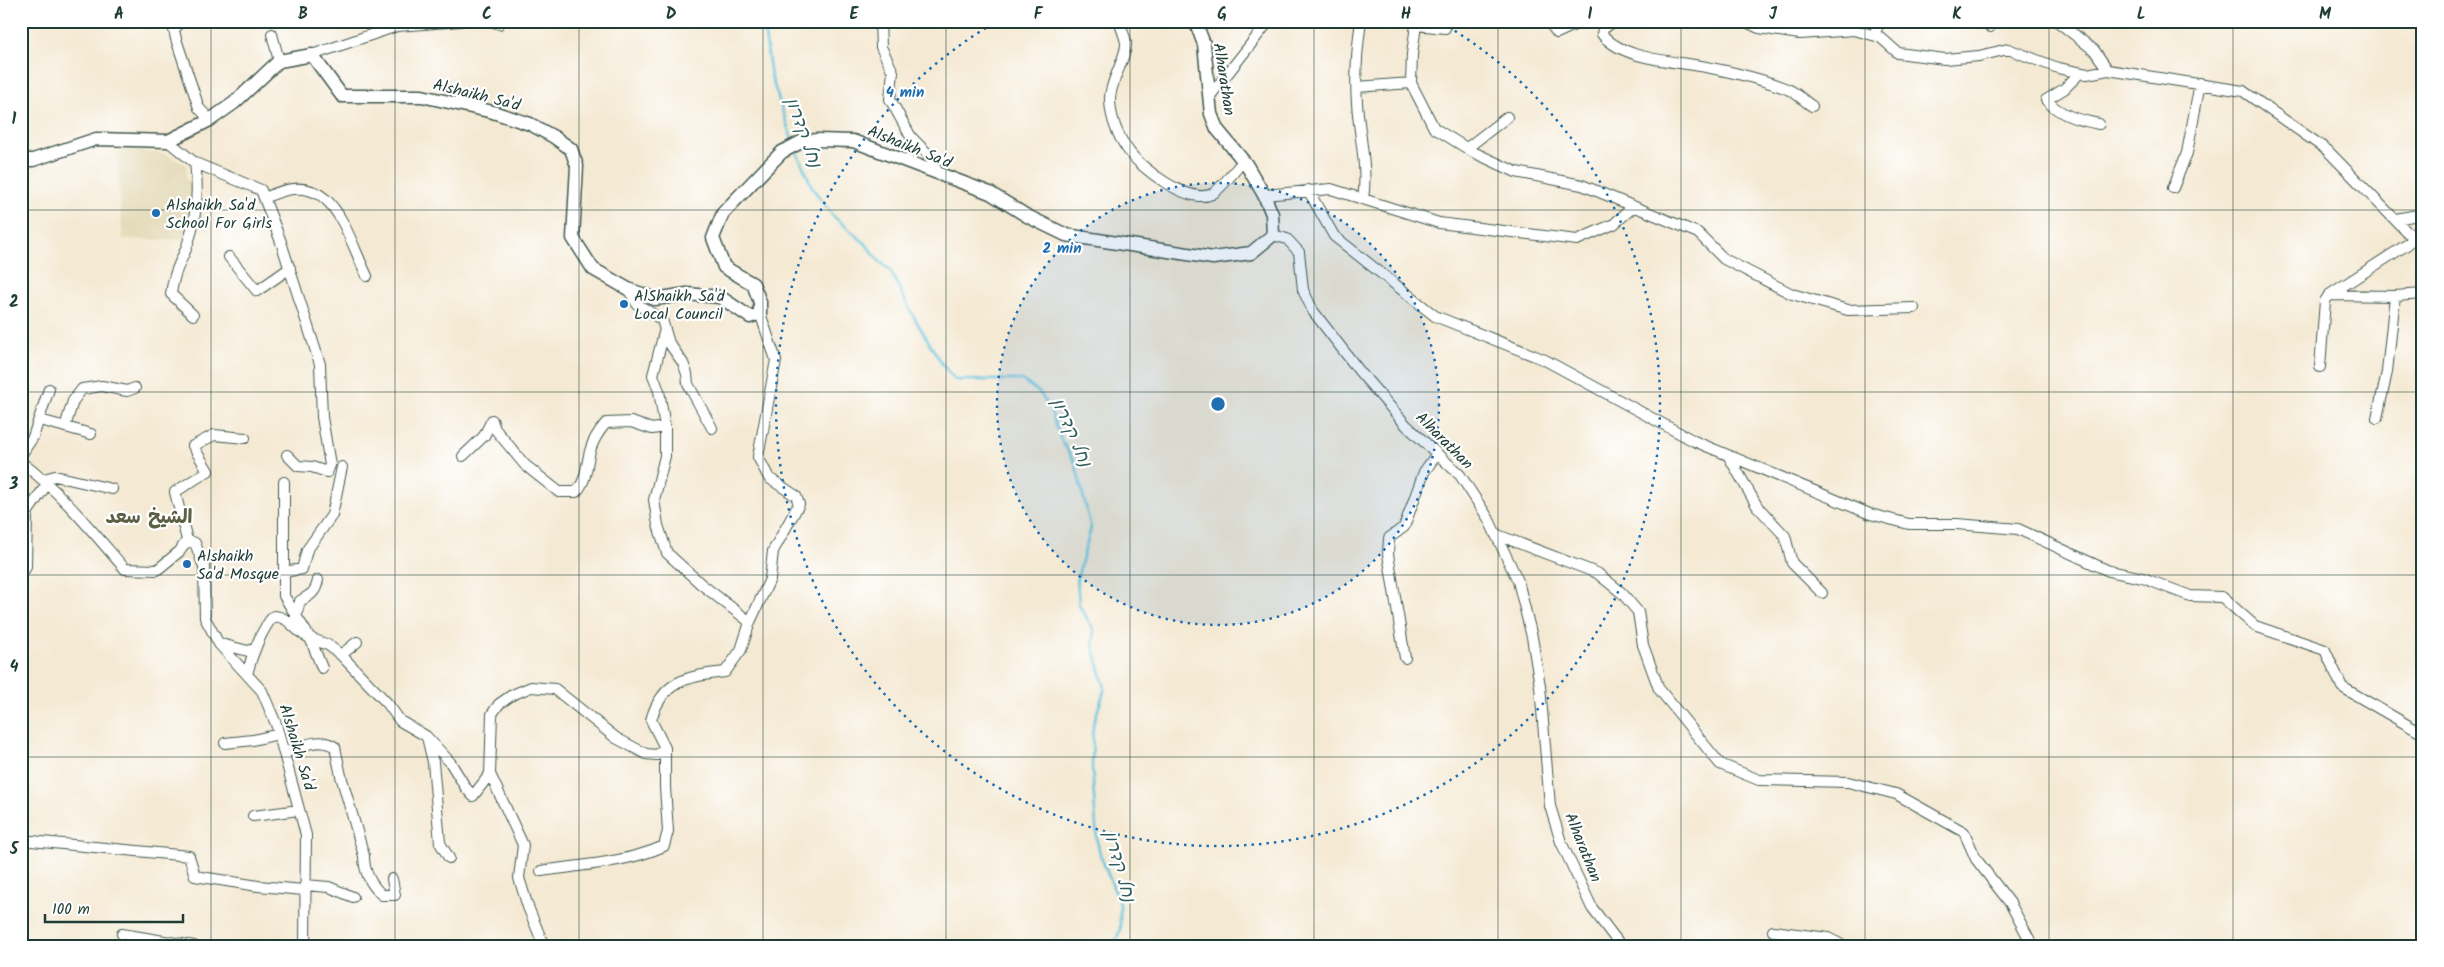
<svg xmlns="http://www.w3.org/2000/svg" width="2444" height="967" viewBox="0 0 2444 967" font-family="Kalam,'Playpen Sans Arabic','Playpen Sans Hebrew',sans-serif">
  <style>
    .built { fill: #e4dbba }
    .lines { fill: none; stroke-linecap: round; stroke-linejoin: round }
    .stream { stroke: #61c4de; stroke-width: 2.5 }
    .minor-casing { stroke: #3f574c; stroke-width: 12 }
    .tertiary-casing { stroke: #3f574c; stroke-width: 15 }
    .minor { stroke: #fff; stroke-width: 10 }
    .tertiary { stroke: #fff; stroke-width: 12 }
    .grid { fill: none; stroke: #1f3d34; stroke-width: 1; stroke-opacity: 0.55 }
    .ring { fill: none; stroke: #1f6fb2; stroke-width: 2.5; stroke-dasharray: 2.5 5 }
    .poi-dot { fill: #1f6fb2; stroke: #fff; stroke-width: 2 }
    .labels { text-anchor: middle; stroke-width: 4.5; stroke-linejoin: round; paint-order: stroke }
    .street-label { font-size: 16px; fill: #1f3d34; stroke: #fff }
    .poi-label { font-size: 16px; fill: #1f3d34; stroke: #fff; text-anchor: start }
    .water-label { font-size: 18px; font-style: italic; fill: #305f5e; stroke: #fff }
    .quarter-label { font-size: 19px; font-weight: bold; fill: #5e6045; stroke: #fff }
    .centre { fill: #1f6fb2; stroke: #fff; stroke-width: 2.5 }
    .ring-label { font-size: 15px; text-anchor: middle; font-weight: bold; fill: #1f6fb2; stroke: #fff; stroke-width: 4.5; stroke-linejoin: round; paint-order: stroke }
    .neatline { fill: none; stroke: #1f3d34; stroke-width: 2 }
    .grid-label { font-size: 16px; text-anchor: middle; font-weight: bold; fill: #1f3d34 }
  </style>
  <rect width="100%" height="100%" fill="#fff"/>
  <filter id="ink" filterUnits="userSpaceOnUse"><feTurbulence type="fractalNoise" baseFrequency=".02" numOctaves="2"/><feDisplacementMap in="SourceGraphic" scale="10" xChannelSelector="R" yChannelSelector="G"/><feConvolveMatrix kernelMatrix="1 2 1 2 8 2 1 2 1" color-interpolation-filters="sRGB"/></filter>
  <filter id="wash" filterUnits="userSpaceOnUse"><feTurbulence type="fractalNoise" baseFrequency=".0096" numOctaves="4" result="noise"/><feDisplacementMap in="SourceGraphic" scale="20" xChannelSelector="R" yChannelSelector="G"/><feGaussianBlur stdDeviation="1.12" result="paint"/><feColorMatrix in="noise" values="0 0 0 0 0 0 0 0 0 0 0 0 0 0 0 0 0 1.4 0 .05"/><feComposite in="paint" operator="in"/></filter>
  <g filter="url(#wash)">
    <rect width="100%" height="100%" fill="#f4e9d3"/>
    <path class="built" d="M116 148 165 154 186 165V180L191 181 196 188 185 240 123 239Z
      M118 930 171 937 170 946H116Z"/>
    <g class="lines">
      <path class="stream" d="M752 21 765 35 771 76 793 143
        M796 150 813 189 833 216 865 243 879 261 890 270 912 314 942 364 955 380H1022L1040 393 1050 409 1061 440 1075 462 1091 528 1077 579 1079 605 1094 630 1093 645 1105 688 1093 725 1092 767 1097 841 1101 857 1120 904V930L1114 946"/>
    </g>
  </g>
  <g filter="url(#ink)">
    <g class="lines">
      <g class="minor-casing">
        <path id="minor" d="M181 21 174 30 176 39 199 108 210 120
          M491 21 499 24
          M880 21 881 47 893 72 890 99 911 137 929 155 939 175
          M1119 21C1121 28 1125 36 1126 43 1127 57 1109 83 1110 101 1111 120 1117 135 1128 150 1140 168 1189 205 1212 194 1221 189 1236 169 1243 161
          M1361 21C1357 48 1355 76 1357 103 1359 135 1368 167 1363 199
          M1548 21 1557 33 1583 21
          M1621 21 1610 24 1603 29 1602 34C1622 60 1675 61 1706 67 1732 72 1762 79 1787 89 1796 92 1804 101 1812 106
          M1744 21 1759 28 1800 34 1854 30 1880 37 1898 53 1945 59 1979 56 2008 49 2058 68 2087 74 2108 70 2243 91 2327 150 2407 232 2423 242
          M2057 21 2094 50 2108 70
          M1990 27 1991 21
          M272 34 279 61
          M1874 35 1880 21
          M312 55 397 26 461 21
          M2080 73 2064 89 2046 100C2061 116 2079 120 2099 124
          M1411 83 1412 54 1416 25 1445 28
          M1357 87 1411 83 1434 128 1473 152 1516 172 1582 185 1698 233 1724 259 1792 294 1848 310 1914 308
          M1210 96 1269 21
          M168 141 195 163 261 190 281 242 320 364 322 417 330 465 327 472 312 467 298 466 287 455
          M1467 148 1507 117
          M2173 188 2187 153 2200 83
          M1308 190 1334 236 1435 316 1545 360 1694 441 1870 514 1909 524H1957L2018 529 2109 571 2143 578 2190 596 2222 597 2255 626 2325 650 2342 687 2423 734
          M1264 195 1331 189 1439 223 1577 240 1614 224 1632 208
          M265 198C332 164 344 229 367 276
          M2396 219 2423 214
          M1273 235 1287 239 1299 252 1303 290 1313 311 1360 372 1406 425 1460 475 1488 518 1518 581 1532 637 1540 686 1550 806 1561 842 1592 908 1621 946
          M229 257 257 291 290 268
          M628 289 637 304 662 320 669 343 683 363 687 374 688 384 712 428
          M2329 295 2395 296 2423 294
          M193 315 171 294C174 273 178 267 186 249 196 222 199 192 195 163
          M665 329 653 375 659 391 665 427V456L654 500 658 525 667 553 701 584 750 622
          M2320 367 2325 301 2329 295 2408 244 2414 236
          M2377 418 2387 372 2395 296
          M40 420 91 434
          M65 427 73 401 82 389 102 386 127 391 135 388
          M21 455 33 437 49 389
          M1728 455 1757 506 1785 536 1792 563 1822 593
          M463 456 484 436 492 420 495 429 525 465 559 492H576C587 481 586 466 590 451 593 440 599 431 606 423L631 422 652 429 665 427
          M21 462C61 492 92 531 125 569L157 570 180 551 187 540 195 543 204 567 205 618 219 644 262 691 276 724 306 835 305 946
          M44 479 55 476 112 489
          M284 482V596L300 622 310 638 328 645 341 655 388 704 400 721 426 736 450 762 466 788 473 796 490 774 492 714 499 704 512 695 531 687 555 689 616 738 646 754 657 755 665 748 651 720C662 681 687 676 725 672L741 650 750 622 770 579 773 551 799 504 796 496 769 478 758 457 776 360 760 313
          M1495 534 1597 573 1622 593 1638 612 1643 645 1659 689 1720 764 1759 780 1848 782 1896 794 1964 832 1976 859 2010 903 2033 946
          M187 540 175 492 208 471 193 446 214 435 245 438
          M284 572 302 569 307 550 332 515 342 467
          M21 575 26 567 27 513 47 484
          M296 616 300 601C311 595 316 592 318 580
          M221 644 248 651 254 649
          M341 655 357 642
          M1405 658 1388 554 1389 538 1404 527 1424 472 1436 455
          M247 674C251 658 262 627 274 616 291 617 295 633 310 638L322 668
          M427 737 433 762 440 843 449 858
          M225 743 253 740 279 734
          M284 753C300 747 319 736 335 747L341 776 364 856C364 872 370 884 382 895H395L392 879
          M490 774 523 845 519 878 528 907 544 946
          M253 816 299 810
          M21 840 189 856 195 876 258 886 304 890
          M541 871C582 865 626 863 664 846L668 831 665 787V748
          M305 885 329 887 353 897
          M1773 931 1828 938 1844 946
          M122 934 194 946"/>
      </g>
      <g class="tertiary-casing">
        <path id="tertiary" d="M21 160H33L96 139 168 141 210 120 234 103 279 61 312 55 342 96H422L493 112 530 124 554 137 571 149 577 166 573 238 593 269 628 289 655 299 687 294 720 297 750 317 760 313V302L753 284 724 267 713 238 723 213 773 161 782 152 801 142 817 140 853 141 990 193 1027 216 1066 235 1213 258 1251 253 1273 235 1272 214 1264 195 1246 164 1217 129 1211 114 1204 44 1195 21"/>
      </g>
      <use href="#minor" class="minor"/>
      <use href="#tertiary" class="tertiary"/>
    </g>
  </g>
  <path class="grid" d="M211 21V946M395 21V946M579 21V946M763 21V946M946 21V946M1130 21V946M1314 21V946M1498 21V946M1681 21V946M1865 21V946M2049 21V946M2233 21V946M21 210H2423M21 392H2423M21 575H2423M21 757H2423"/>
  <circle cx="1218" cy="404" r="221" fill="#1f6fb2" fill-opacity=".12"/>
  <g class="ring">
    <circle cx="1218" cy="404" r="221"/>
    <path d="M1442 23A442 442 0 1 1 994 23"/>
  </g>
  <g class="poi-dot">
    <circle cx="156" cy="213" r="5"/>
    <circle cx="624" cy="304" r="5"/>
    <circle cx="187" cy="564" r="5"/>
  </g>
  <g class="labels">
    <g class="street-label">
      <text transform="translate(1225 79) rotate(81)" y="6">Alharathan</text>
      <text transform="translate(477 94) rotate(14)" y="6">Alshaikh Sa'd</text>
      <text transform="translate(910 146) rotate(22)" y="6">Alshaikh Sa'd</text>
      <text transform="translate(1445 440) rotate(45)" y="6">Alharathan</text>
      <text transform="translate(298 747) rotate(73)" y="6">Alshaikh Sa'd</text>
      <text transform="translate(1584 847) rotate(68)" y="6">Alharathan</text>
    </g>
    <g class="poi-label">
      <text x="166" y="210">Alshaikh Sa'd<tspan x="166" dy="18">School For Girls</tspan></text>
      <text x="634" y="301">AlShaikh Sa'd<tspan x="634" dy="18">Local Council</tspan></text>
      <text x="197" y="561">Alshaikh<tspan x="197" dy="18">Sa'd Mosque</tspan></text>
    </g>
    <g class="water-label">
      <text transform="translate(804 132) rotate(70)" y="6">נחל קדרון</text>
      <text transform="translate(1072 432) rotate(66)" y="6">נחל קדרון</text>
      <text transform="translate(1120 866) rotate(74)" y="6">נחל קדרון</text>
    </g>
    <g class="quarter-label">
      <text x="149" y="523">الشيخ سعد</text>
    </g>
  </g>
  <circle cx="1218" cy="404" r="8" class="centre"/>
  <g class="ring-label">
    <text x="905" y="97">4 min</text>
    <text x="1062" y="253">2 min</text>
  </g>
  <rect width="2444" height="967" fill="none" stroke="#fff" stroke-width="55"/>
  <path d="M45 914v8h138v-8" fill="none" stroke="#1f3d34" stroke-width="2.5"/>
  <text x="52" y="914" font-size="15" fill="#1f3d34" stroke="#ffffff" stroke-width="4" paint-order="stroke">100 m</text>
  <rect x="28" y="28" width="2388" height="912" class="neatline"/>
  <g class="grid-label">
    <text x="119" y="19">A</text>
    <text x="303" y="19">B</text>
    <text x="487" y="19">C</text>
    <text x="671" y="19">D</text>
    <text x="854" y="19">E</text>
    <text x="1038" y="19">F</text>
    <text x="1222" y="19">G</text>
    <text x="1406" y="19">H</text>
    <text x="1590" y="19">I</text>
    <text x="1773" y="19">J</text>
    <text x="1957" y="19">K</text>
    <text x="2141" y="19">L</text>
    <text x="2325" y="19">M</text>
    <text x="14" y="124">1</text>
    <text x="14" y="307">2</text>
    <text x="14" y="489">3</text>
    <text x="14" y="672">4</text>
    <text x="14" y="854">5</text>
  </g>
</svg>
